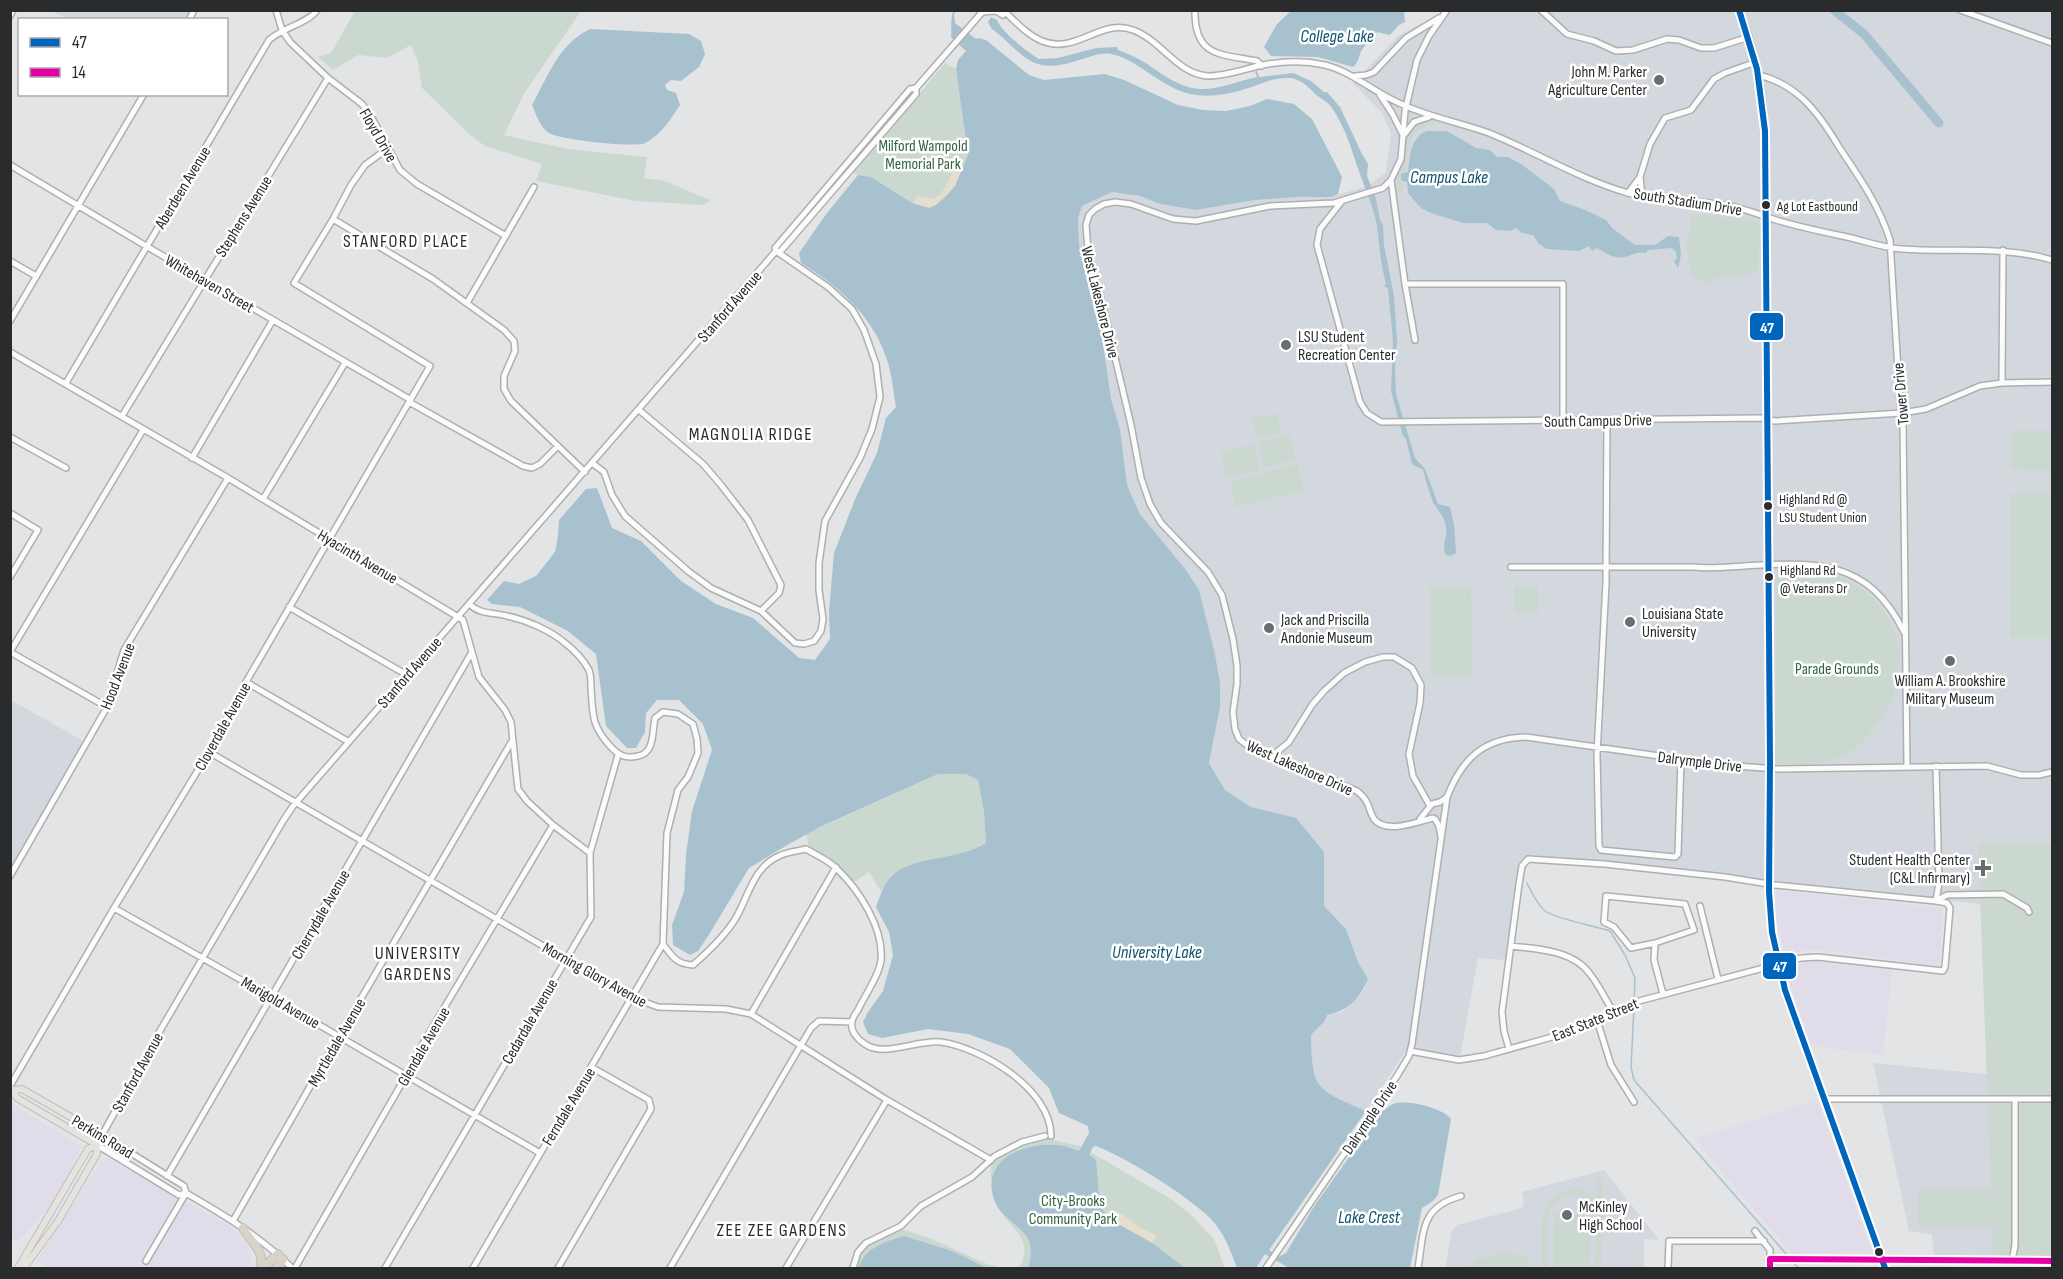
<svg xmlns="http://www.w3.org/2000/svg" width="2063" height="1279" viewBox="0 0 2063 1279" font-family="'Sofia Sans Condensed',sans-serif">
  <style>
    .commercial { fill: #e0dce9 }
    .built { fill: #d3d8de }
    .green { fill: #cbd8cf }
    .sand { fill: #e4dfcc }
    .water { fill: #a7c1ce }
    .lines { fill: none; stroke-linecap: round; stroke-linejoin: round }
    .stream { stroke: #a7c1ce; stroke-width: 1.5 }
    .river { stroke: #a7c1ce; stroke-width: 9 }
    .minor-casing { stroke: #aeafb0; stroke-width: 8 }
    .major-casing { stroke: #bebfc0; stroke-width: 8 }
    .highway-casing { stroke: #bebfc0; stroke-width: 10 }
    .minor { stroke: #fbfbfb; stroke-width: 5 }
    .major { stroke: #e6e2dd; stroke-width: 6 }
    .highway { stroke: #d8d2c8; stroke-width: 8 }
    .bus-1-casing { stroke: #fff; stroke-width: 10 }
    .bus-2-casing { stroke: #fff; stroke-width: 10 }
    .bus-1 { stroke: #0065bd; stroke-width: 6 }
    .bus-2 { stroke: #e700a8; stroke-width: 6 }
    .poi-dot { fill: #6b6c6d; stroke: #fff; stroke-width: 2 }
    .bus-dot { fill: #2a2b2c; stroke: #fff; stroke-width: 2 }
    .labels { text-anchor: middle; stroke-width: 5; stroke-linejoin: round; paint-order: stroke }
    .bus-label { font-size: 14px; fill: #2a2b2c; stroke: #fff; text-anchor: start }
    .poi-label { font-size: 16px; fill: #2a2b2c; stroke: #fff; text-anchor: start }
    .street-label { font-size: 16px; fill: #2a2b2c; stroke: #fff }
    .park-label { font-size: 16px; fill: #326442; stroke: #fff }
    .water-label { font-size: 18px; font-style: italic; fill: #0b526c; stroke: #fff }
    .neighbourhood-label { font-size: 18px; letter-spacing: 1.5px; fill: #2a2b2c; stroke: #fff }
    .line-badge { stroke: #fff; stroke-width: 2 }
    .badge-label { font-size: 16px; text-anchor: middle; font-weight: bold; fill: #fff }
  </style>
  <rect width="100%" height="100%" fill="#e3e4e6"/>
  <path class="commercial" d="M1776 890 1943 908 1940 966 1812 949 1786 955 1775 919Z
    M1811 961 1892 969 1883 1055 1812 1046 1784 969Z
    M1817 1100 1872 1253 1793 1255 1694 1139Z
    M10 1103 82 1147 56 1199 18 1242 11 1237Z
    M107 1158 233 1228 248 1245 251 1259 249 1268H49L37 1260 100 1163Z"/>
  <path class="built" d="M52 11H190L185 20 68 19Z
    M1445 11H2052V1256H1934L1932 1235 1909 1231 1873 1063 2004 1076 2026 909 1531 855 1522 859 1519 869 1505 960 1478 958 1460 1057 1420 1051 1405 1052 1366 1111 1330 1095 1317 1084 1312 1066 1311 1035 1324 1022 1327 1015 1342 1012 1363 992 1368 979 1358 962 1346 929 1324 906V852L1225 790 1209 763 1220 707V683L1215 654 1199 590 1186 570 1140 514 1127 485 1120 429 1111 399 1100 323 1079 245 1078 218 1082 206 1112 192 1140 196 1159 204 1196 210 1255 200 1297 197H1331L1370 185 1386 172 1391 133 1382 113 1353 83 1398 36Z
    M11 700 85 742 11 871Z
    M1604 1170 1659 1240 1644 1239V1268H1445L1452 1230 1457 1225 1522 1208 1524 1202 1522 1192Z"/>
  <path class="green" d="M355 11H581L525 92 504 135 568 149 647 157 644 178 665 181 710 200 703 205 635 201 536 181 542 164 485 146 470 135 422 88 418 61 411 45 387 58 358 55 333 70 318 57 331 53Z
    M945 63 956 69 968 155 962 171 929 208 912 203 871 177 858 175 853 172Z
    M1429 119 1437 120C1431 127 1422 127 1416 132 1409 137 1406 165 1404 174H1401V180H1404L1402 194 1397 195V178L1404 157 1406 136 1413 125Z
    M1691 213 1738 219 1742 217 1754 221 1760 225 1758 273 1720 277 1705 284 1691 275 1686 245 1691 227Z
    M1276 413 1282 432 1257 439 1252 419Z
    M2012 430 2052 431V471L2011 470Z
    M1289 434 1296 460 1264 467 1258 442Z
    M1252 444 1254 445 1259 470 1226 478 1221 453Z
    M1297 464 1304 490 1236 507 1231 482 1262 473 1265 475 1266 472Z
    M2011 494H2052V638H2010Z
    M1776 572C1803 572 1831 569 1856 585 1906 616 1912 677 1878 724 1869 735 1858 749 1845 755 1824 766 1801 764 1778 764L1775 762Z
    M1514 586H1538V613H1514Z
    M1430 587H1471L1472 676 1431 677Z
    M938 774H966L978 780 984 812 986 843 972 852 892 875 882 893 869 872 854 882 839 865 809 847 806 834Z
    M1978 843 2052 844V1261H1993L1992 1226H1918V1190H1991Z
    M1048 1139 1080 1146 1171 1199 1188 1212 1214 1239 1225 1268H1019C1037 1237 1006 1228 996 1202 990 1189 991 1174 991 1160L1015 1145Z
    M1597 1179H1603L1601 1268H1594C1595 1247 1606 1192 1570 1195 1562 1196 1555 1201 1551 1208 1546 1219 1549 1254 1548 1268H1542C1542 1243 1534 1196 1567 1190 1579 1187 1588 1192 1596 1200Z
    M1554 1213 1591 1214 1590 1268H1553Z
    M898 1228 932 1239 989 1265 1004 1268H854L862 1246Z
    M1509 1253 1528 1257 1531 1268H1468C1480 1256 1494 1254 1509 1253Z"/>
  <path class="sand" d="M959 165 964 167C959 179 943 208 928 207 923 207 917 204 913 203L918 196 933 199 940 195 946 186 955 167Z
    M1117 1211 1140 1227 1157 1236 1152 1243 1111 1220Z"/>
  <path class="water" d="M954 11H957L954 14 955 23 976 39 978 38 986 40 1029 75 1044 80 1105 74 1124 80 1178 105 1203 110 1226 111 1250 106 1267 99 1294 104 1312 119 1342 177 1338 194 1331 197H1297L1255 200 1196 210 1160 204 1140 196 1112 192 1082 206 1078 218 1079 245 1100 323 1111 399 1120 429 1127 485 1140 514 1186 570 1199 590 1215 654 1220 683V707L1209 763 1225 790 1251 807 1296 818 1324 852V906L1346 929 1358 962 1368 979C1360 998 1348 1011 1327 1015L1324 1022 1311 1035C1312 1092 1317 1089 1366 1111L1269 1250 1278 1257 1286 1253 1313 1208 1381 1112C1384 1110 1389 1106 1393 1104 1406 1099 1443 1108 1451 1119L1438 1195 1433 1201 1422 1208 1410 1268H1289L1265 1254 1256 1268H1237C1231 1252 1224 1232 1211 1219 1187 1195 1127 1158 1096 1146L1093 1147 1089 1155 1096 1160 1100 1207 1111 1220 1152 1243 1185 1268H1028C1031 1260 1032 1250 1029 1241 1022 1225 1002 1219 995 1202 979 1161 1022 1142 1056 1145 1064 1145 1072 1149 1079 1151L1089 1133 1088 1126 1059 1113 1049 1088 1010 1049 968 1034 928 1029 882 1038 868 1034 863 1022 868 1012 883 991 893 955 889 932 876 907C880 896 885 881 894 874 917 855 958 861 986 843L984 812 978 780 966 774H938L820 827 789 844 749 868 710 933 698 951 690 955 673 945 672 925 684 892 686 855 692 811 712 750 703 724 679 700H657L646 713 645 732 636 748H627L606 726 596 654 568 631 520 607 492 604 487 600 504 581 519 584 536 576 555 552 558 536 559 520 586 489 597 488 612 528 641 541 681 581 716 604 753 618 799 658 815 660 830 639 829 611 834 553 856 497 877 453 886 418 896 407C893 391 892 372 886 357 872 315 837 285 801 263L799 253 827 213 858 175 871 177 912 203 929 208 936 205 946 196 955 186 968 155 956 69 958 60 966 51 951 37C952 30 950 15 954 11Z
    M1291 11H1405L1404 12 1405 22 1399 25 1390 35 1377 32C1372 41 1369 42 1363 48 1358 55 1360 61 1353 67L1318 57 1271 56 1264 47 1277 24Z
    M991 17 997 20C1001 32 1028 52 1039 59L1058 58 1096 48 1117 47 1118 50C1126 53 1136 57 1144 62 1161 73 1180 89 1202 89 1221 89 1238 81 1257 77L1255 72 1257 71 1259 77 1293 73 1311 81 1324 92H1327L1340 107 1361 152 1368 164 1367 176 1376 199 1380 220 1383 224 1384 245 1394 296 1397 340 1395 367 1396 394 1415 458 1425 469 1438 504 1450 507 1454 525 1456 553 1450 556 1446 555C1441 543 1448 537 1446 527 1445 517 1437 510 1433 502 1429 492 1426 481 1423 470L1412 464 1406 439 1403 436 1391 391 1393 342 1388 288 1384 286 1386 284C1381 265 1379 246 1377 226 1374 208 1366 191 1360 174 1352 152 1346 128 1332 108 1327 101 1321 99 1315 94 1308 86 1299 78 1289 78 1273 77 1259 85 1245 89 1230 94 1212 97 1196 95 1163 91 1139 59 1111 54 1099 52 1088 58 1076 61 1028 76 1024 53 991 28L988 22Z
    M590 29 689 34 701 41 705 54 699 67 681 81 671 80 665 85 667 90 676 93 680 105C670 120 662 134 645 143 635 148 559 140 549 133 540 127 536 114 532 105 548 77 558 44 590 29Z
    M1428 131H1447L1476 148 1490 150 1497 157H1508L1521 164 1554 189 1560 201 1585 210 1606 220 1612 228 1635 245H1655L1668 236 1679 237 1681 255 1678 268 1674 261 1677 258 1676 252 1672 248 1648 250 1646 253C1635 250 1627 260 1616 257 1609 256 1603 251 1597 248L1592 251 1589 246 1579 251 1547 249 1539 244 1533 235 1522 233 1516 228 1510 231 1496 230 1487 223H1463L1431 213 1421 208 1413 199 1408 193 1407 182 1401 180V174L1408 172C1410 157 1410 136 1428 131Z
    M904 1236 952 1251 987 1268H859C862 1249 887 1241 904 1236Z"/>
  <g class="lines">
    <path class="stream" d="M1527 883C1532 893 1537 904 1545 911 1557 919 1594 926 1610 931L1625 955 1635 978 1634 1002
      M1634 1007 1631 1067 1634 1080 1788 1256
      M1793 1262 1798 1268"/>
    <path class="river" d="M1834 10 1864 34 1939 123"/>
    <g class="minor-casing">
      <path id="minor" d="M276 10 282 30 290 42 328 78 362 104 372 118 400 170 417 184 506 236
        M1003 10C1015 21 1027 35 1042 41 1076 55 1100 18 1133 30 1161 40 1177 74 1208 76 1225 76 1242 70 1258 66 1280 61 1303 60 1325 65 1353 72 1373 92 1399 103 1428 117 1459 122 1489 133 1536 152 1579 179 1628 193 1663 202 1699 199 1734 207 1749 210 1762 216 1776 220 1799 227 1824 232 1847 237 1865 241 1883 248 1902 249 1953 253 2002 245 2052 260
        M1195 10C1194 58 1222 54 1257 61L1262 66
        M1541 10 1567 34 1594 41 1616 51 1633 50 1667 39 1679 40 1701 48H1714L1749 37
        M1739 10C1755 49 1763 89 1765 131L1770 762 1769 892 1772 932 1785 990 1885 1268
        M1960 10 2052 43
        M982 12 996 11 1003 15
        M10 16 13 10
        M189 20 194 10
        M1759 75C1775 79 1791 88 1803 99 1818 113 1829 130 1839 147 1859 177 1879 205 1890 240L1900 403 1903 421 1907 766
        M1355 76 1366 75 1374 72 1406 38 1439 18
        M1380 95 1392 113 1402 133
        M1404 135 1414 122 1429 117
        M10 165 146 246 411 400
        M1391 180 1405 284 1415 340
        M1628 193 1640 177
        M1642 196 1640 177 1650 144 1665 118 1691 110 1714 79 1725 73 1756 62
        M1342 201 1320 229 1317 245 1360 402 1367 413 1381 422 1761 418 1775 421 1902 413 1926 409 1980 386 2002 383 2052 382
        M333 219 433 279 504 330 514 341 515 351 504 376V389L511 401 585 472
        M776 251 775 248 910 89 916 88 984 10
        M10 261 36 276
        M1405 284H1563V421
        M467 303 534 187
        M10 321 144 94
        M10 352 228 478 463 620 479 677 505 710 511 722 518 789 527 801 553 825 590 853
        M66 383 269 40C282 28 310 22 317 10
        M2002 383 2003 250
        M409 402 523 466 532 468 540 464 558 446
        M639 410 703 464 721 485 748 520 781 585 779 593 761 611
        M122 416 328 78
        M1607 419 1606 583 1597 754 1599 846 1601 850 1675 857 1678 854 1681 760
        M10 437 66 468
        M192 458 273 320
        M592 463 604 472 612 495 625 516 688 571 711 588 761 611 795 643 804 644 814 641 821 631 823 619 819 590V563L825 521 860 458 872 429 880 397 876 364 864 330 852 309 828 287 776 251
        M263 499 345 363
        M10 513 38 530 10 577
        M1511 567H1693C1711 569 1726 567 1744 566 1815 562 1868 558 1904 632
        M469 604C481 615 492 612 507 616 526 620 550 630 565 643 574 650 583 659 589 670 591 675 591 682 591 688 593 714 591 725 610 746 618 755 625 759 638 756 655 753 652 732 655 718L663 712 678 714 693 724 697 739 698 753 688 777 678 790 667 833 663 944C673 958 677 964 693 965 709 951 727 934 737 916 749 894 754 867 779 856 787 852 798 851 806 849 816 855 829 860 837 869 859 890 884 928 881 960 880 974 864 997 858 1010 856 1013 852 1018 852 1022 850 1031 858 1040 865 1044 883 1058 919 1039 941 1042 982 1048 1051 1089 1051 1136
        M289 607 407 675
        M10 652 143 430
        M10 652 107 707
        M246 682 349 742
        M209 752 631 997 658 1007 726 1009 751 1014 887 1100 991 1160
        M1272 756 1289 742 1312 705 1324 691 1344 673 1365 662 1383 657H1394L1412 668 1421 685 1420 703 1409 754 1413 776 1430 806
        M1433 818C1419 821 1386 835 1374 819 1367 808 1371 802 1357 791L1251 748 1239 739 1235 729 1233 712 1237 684V666L1233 639 1222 595 1208 572 1161 523 1150 504 1141 478 1131 425 1104 311 1088 250 1086 225 1089 215 1095 209 1104 204 1115 202 1131 204 1173 219 1196 221 1270 206 1334 203 1383 188 1391 180 1401 159 1405 111 1417 60 1429 36 1447 10
        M1420 819 1432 804 1440 802 1447 797
        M1435 819 1439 826 1441 837
        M10 876 107 707 124 650 228 478
        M1606 896 1685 904 1694 930 1655 943 1631 948 1614 927 1604 922Z
        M1936 901 1939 883 1936 766
        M1936 901 1947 895 2003 894 2027 908 2029 912
        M1700 906 1718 979
        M114 908 271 997 540 1153
        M1655 943 1654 960 1663 994
        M1511 946C1537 949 1573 950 1590 974 1599 985 1605 999 1613 1011
        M751 1014 836 867
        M1597 1020 1611 1065 1634 1102
        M1410 1051 1459 1060 1484 1056 1577 1030 1639 1001 1801 958 1818 957 1943 971 1945 967 1950 908 1947 903 1936 901 1775 885 1725 877 1604 864 1528 859 1522 866 1519 884 1502 1012 1504 1031 1509 1049
        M10 1086 114 908 209 752 246 682 430 366 294 283 333 219 351 185 365 165 387 149
        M1824 1099H2052
        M97 1145 179 1195 186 1193C224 1215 261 1237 292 1268
        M167 1176 472 652
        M186 1193 184 1186 102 1135 161 1029 283 821 293 806 743 289 776 251 780 252 916 94V88
        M233 1221 339 1036 512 741
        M1755 1231 1770 1250V1259
        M146 1261 186 1193
        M2012 1261 2015 1245V1099
        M295 1268 406 1076 422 1045 553 825
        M385 1268 591 917 590 853 618 755
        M473 1268 663 944
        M558 1268 651 1109 649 1100 591 1067
        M670 1268 811 1028 819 1021 852 1022
        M786 1268 887 1100
        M853 1268 858 1252 866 1243 901 1226 921 1206 972 1177 995 1156 1022 1142 1045 1136
        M1266 1268 1397 1076 1409 1056 1412 1044 1447 797C1462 759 1483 738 1526 737L1722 765 1778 769 1987 766 2021 775H2039L2052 772
        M1418 1268C1424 1232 1420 1207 1461 1196
        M1668 1268 1669 1241H1764"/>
    </g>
    <g class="major-casing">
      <path id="major" d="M11 1089 17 1098 97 1145
        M14 1090 22 1089 102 1135 97 1145V1154L58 1221 24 1268
        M18 1268 88 1149 97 1145
        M1770 1268V1259L2052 1261"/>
    </g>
    <g class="highway-casing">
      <path id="highway" d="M243 1228C252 1243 264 1250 261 1268
        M263 1268 278 1254
        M277 1268 283 1259"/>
    </g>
    <use href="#minor" class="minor"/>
    <use href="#major" class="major"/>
    <use href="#highway" class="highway"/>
    <g class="bus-1-casing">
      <path id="bus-1" d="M1739 10 1757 69 1765 131 1770 762 1769 892 1772 932 1785 990 1885 1268"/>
    </g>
    <g class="bus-2-casing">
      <path id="bus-2" d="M1770 1268V1259L2052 1261"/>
    </g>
    <use href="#bus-1" class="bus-1"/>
    <use href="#bus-2" class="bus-2"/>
  </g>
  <g class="poi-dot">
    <circle cx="1659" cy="80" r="6"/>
    <circle cx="1286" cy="345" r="6"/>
    <circle cx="1630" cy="622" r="6"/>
    <circle cx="1269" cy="628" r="6"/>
    <circle cx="1950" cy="661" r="6"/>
    <path d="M1980 859h6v6h6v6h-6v6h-6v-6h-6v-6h6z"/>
    <circle cx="1567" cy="1215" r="6"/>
  </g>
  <g class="bus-dot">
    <circle cx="1766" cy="205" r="5"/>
    <circle cx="1768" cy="506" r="5"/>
    <circle cx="1769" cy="577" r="5"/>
    <circle cx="1879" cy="1252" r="5"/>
  </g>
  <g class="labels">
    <g class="bus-label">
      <text x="1777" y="211">Ag Lot Eastbound</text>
      <text x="1779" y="504">Highland Rd @<tspan x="1779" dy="18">LSU Student Union</tspan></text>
      <text x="1780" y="575">Highland Rd<tspan x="1780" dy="18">@ Veterans Dr</tspan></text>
    </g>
    <g class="poi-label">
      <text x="1647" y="77" text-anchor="end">John M. Parker<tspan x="1647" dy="18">Agriculture Center</tspan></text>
      <text x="1298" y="342">LSU Student<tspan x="1298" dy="18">Recreation Center</tspan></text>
      <text x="1642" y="619">Louisiana State<tspan x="1642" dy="18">University</tspan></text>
      <text x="1281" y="625">Jack and Priscilla<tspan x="1281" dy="18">Andonie Museum</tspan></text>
      <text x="1950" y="686" text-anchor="middle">William A. Brookshire<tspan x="1950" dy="18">Military Museum</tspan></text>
      <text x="1970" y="865" text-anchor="end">Student Health Center<tspan x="1970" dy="18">(C&amp;L Infirmary)</tspan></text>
      <text x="1579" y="1212">McKinley<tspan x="1579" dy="18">High School</tspan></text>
    </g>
    <g class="street-label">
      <text transform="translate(379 135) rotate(60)" y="6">Floyd Drive</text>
      <text transform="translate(182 187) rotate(-59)" y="6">Aberdeen Avenue</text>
      <text transform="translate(1688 201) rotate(9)" y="6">South Stadium Drive</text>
      <text transform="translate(243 216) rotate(-58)" y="6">Stephens Avenue</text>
      <text transform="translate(210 283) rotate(30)" y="6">Whitehaven Street</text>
      <text transform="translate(1101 302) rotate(76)" y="6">West Lakeshore Drive</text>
      <text transform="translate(729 306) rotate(-49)" y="6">Stanford Avenue</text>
      <text transform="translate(1900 394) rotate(-95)" y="6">Tower Drive</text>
      <text transform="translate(1598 420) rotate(-1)" y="6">South Campus Drive</text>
      <text transform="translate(358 556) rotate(31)" y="6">Hyacinth Avenue</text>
      <text transform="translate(409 672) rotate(-49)" y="6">Stanford Avenue</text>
      <text transform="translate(117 676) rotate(-69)" y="6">Hood Avenue</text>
      <text transform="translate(222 726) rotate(-61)" y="6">Cloverdale Avenue</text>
      <text transform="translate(1700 761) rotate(7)" y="6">Dalrymple Drive</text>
      <text transform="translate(1300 767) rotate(24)" y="6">West Lakeshore Drive</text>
      <text transform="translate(320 914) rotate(-60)" y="6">Cherrydale Avenue</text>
      <text transform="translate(595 974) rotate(29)" y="6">Morning Glory Avenue</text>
      <text transform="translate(281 1002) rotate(30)" y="6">Marigold Avenue</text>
      <text transform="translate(1595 1019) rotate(-22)" y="6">East State Street</text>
      <text transform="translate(529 1021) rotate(-60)" y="6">Cedardale Avenue</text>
      <text transform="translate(336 1042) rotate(-60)" y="6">Myrtledale Avenue</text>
      <text transform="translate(423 1046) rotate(-60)" y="6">Glendale Avenue</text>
      <text transform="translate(137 1072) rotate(-61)" y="6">Stanford Avenue</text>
      <text transform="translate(568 1106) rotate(-59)" y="6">Ferndale Avenue</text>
      <text transform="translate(1369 1117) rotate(-56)" y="6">Dalrymple Drive</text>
      <text transform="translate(103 1136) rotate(31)" y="6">Perkins Road</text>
    </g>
    <g class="park-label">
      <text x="923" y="151">Milford Wampold<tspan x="923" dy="18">Memorial Park</tspan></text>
      <text x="1837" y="674">Parade Grounds</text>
      <text x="1073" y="1206">City-Brooks<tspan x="1073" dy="18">Community Park</tspan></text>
    </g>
    <g class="water-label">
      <text x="1337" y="42">College Lake</text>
      <text x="1449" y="183">Campus Lake</text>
      <text x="1157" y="958">University Lake</text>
      <text x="1369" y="1223">Lake Crest</text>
    </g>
    <g class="neighbourhood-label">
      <text x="406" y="247">STANFORD PLACE</text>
      <text x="751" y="440">MAGNOLIA RIDGE</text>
      <text x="418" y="959">UNIVERSITY<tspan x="418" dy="21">GARDENS</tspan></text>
      <text x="782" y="1236">ZEE ZEE GARDENS</text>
    </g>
  </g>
  <g class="line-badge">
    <rect x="1749" y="312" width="35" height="29" rx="6" fill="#0065bd"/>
    <rect x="1762" y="952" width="35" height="28" rx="6" fill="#0065bd"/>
  </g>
  <g class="badge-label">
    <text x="1767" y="333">47</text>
    <text x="1780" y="972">47</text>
  </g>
  <rect width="2063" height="1279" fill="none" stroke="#2a2b2c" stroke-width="24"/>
  <rect x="18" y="18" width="210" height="78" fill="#ffffff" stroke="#aaaaab" stroke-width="1.5"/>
  <rect x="30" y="38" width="30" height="9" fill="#0065bd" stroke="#aaaaab" stroke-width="1.5"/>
  <text x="72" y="48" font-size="18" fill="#2a2b2c">47</text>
  <rect x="30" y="68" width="30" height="9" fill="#e700a8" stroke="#aaaaab" stroke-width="1.5"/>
  <text x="72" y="78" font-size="18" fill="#2a2b2c">14</text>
</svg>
